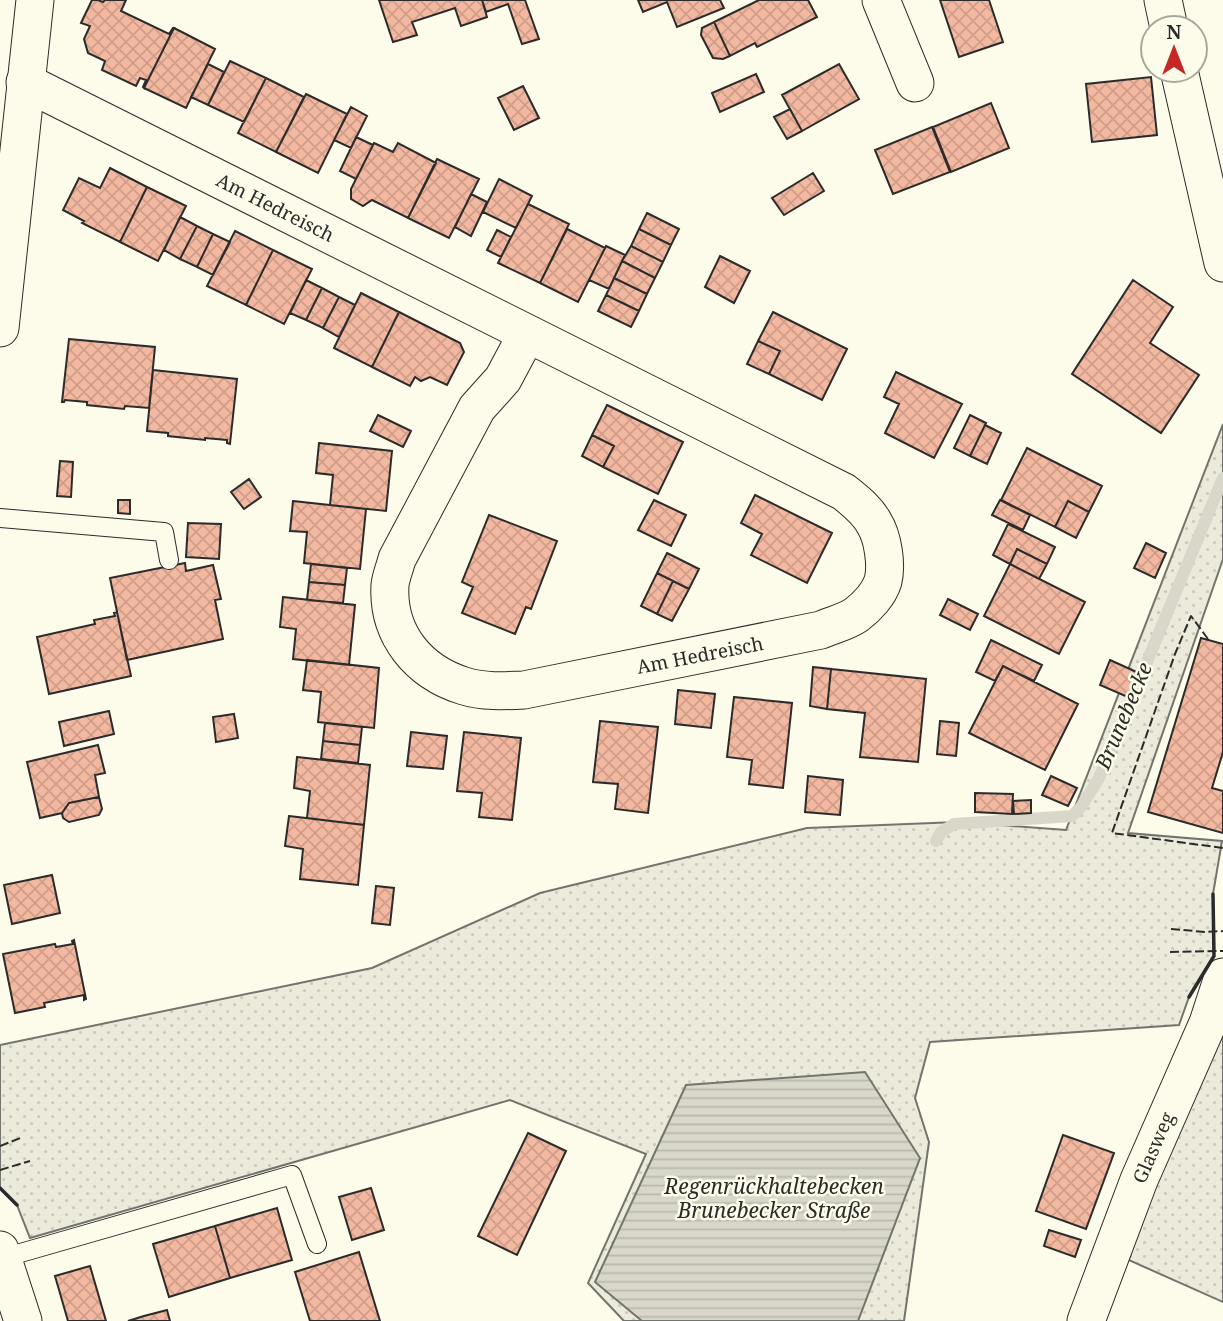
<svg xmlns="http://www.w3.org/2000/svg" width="1223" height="1321" viewBox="0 0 1223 1321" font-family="'Noto Serif',serif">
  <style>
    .grass { fill: url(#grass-dots); stroke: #74746e; stroke-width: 2 }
    .water { fill: url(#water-rules); stroke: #74746e; stroke-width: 2 }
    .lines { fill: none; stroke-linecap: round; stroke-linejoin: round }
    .stream { stroke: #d8d7c9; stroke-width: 12 }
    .building { fill: url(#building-cross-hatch); stroke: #2b2b2b; stroke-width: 2 }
    .lane-casing { stroke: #2b2b2b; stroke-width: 20 }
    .street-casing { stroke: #2b2b2b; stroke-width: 39 }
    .lane { stroke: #fdfbea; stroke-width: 18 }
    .street { stroke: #fdfbea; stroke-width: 37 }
    .fence { stroke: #2b2b2b; stroke-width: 2; stroke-dasharray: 9 3.5; stroke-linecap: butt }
    .wall { stroke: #2b2b2b; stroke-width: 3.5 }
    .labels { text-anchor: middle; stroke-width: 5; stroke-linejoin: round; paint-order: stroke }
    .street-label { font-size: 19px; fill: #2b2b2b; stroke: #fdfbea }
    .water-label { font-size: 21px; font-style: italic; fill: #2b2b2b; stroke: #fdfbea }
  </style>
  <defs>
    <pattern id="grass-dots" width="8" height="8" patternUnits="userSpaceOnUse" patternTransform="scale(1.75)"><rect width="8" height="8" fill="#ecebdb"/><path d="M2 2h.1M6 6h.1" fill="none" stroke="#cbcabc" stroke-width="1.8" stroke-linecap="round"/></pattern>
    <pattern id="water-rules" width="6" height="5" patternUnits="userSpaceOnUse" patternTransform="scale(1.75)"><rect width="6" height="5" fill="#d8d7c9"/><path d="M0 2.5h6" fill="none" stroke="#bab9ad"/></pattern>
    <pattern id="building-cross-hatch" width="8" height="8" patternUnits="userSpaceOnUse" patternTransform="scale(1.75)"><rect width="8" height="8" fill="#f2b8a0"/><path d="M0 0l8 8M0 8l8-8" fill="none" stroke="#d09e8a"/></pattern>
  </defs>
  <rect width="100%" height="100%" fill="#fdfbea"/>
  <path class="grass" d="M1223 424V559L1128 833 1222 841 1213 894 1214 956 1189 997 1179 1025 930 1042 915 1098 929 1142 904 1321H624L588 1283 646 1154 510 1100 30 1238 17 1205 0 1188V1045L372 968 540 893 807 828 958 822 1066 830Z
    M1223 1006V1302L1122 1257Z"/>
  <path class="water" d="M865 1072 920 1158 858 1321H642L595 1282 686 1085Z"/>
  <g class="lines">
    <path class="stream" d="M936 841 941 832 954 824 1072 816 1081 807 1099 778 1223 478"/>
  </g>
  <path class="building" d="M92 0H98L103 2 105 0H126L121 11 169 34 173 28H174L144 88 143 87 146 80 140 78 136 86 102 70 105 61 88 53 84 39 90 26 81 23Z
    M379 0H482L487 17 461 26 455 8 412 22 417 35 393 42Z
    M482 0H525L539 39 522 44 508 4 486 12Z
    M638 0H720L724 8 677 27 667 2 643 12Z
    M759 0H808L817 17 757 47 755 43 730 56 714 22Z
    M940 0H989L1003 42 959 57Z
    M714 22 730 56 723 59 713 58 701 35 702 28Z
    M174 28 215 49 186 108 144 88Z
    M230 61 266 78 244 122 208 105Z
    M208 64 224 72 208 105 191 97Z
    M839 64 859 99 802 131 782 95Z
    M756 74 764 92 720 112 712 93Z
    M1151 77 1157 135 1092 142 1086 84Z
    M266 78 304 97 276 152 238 133Z
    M523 86 539 118 514 130 498 98Z
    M306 94 347 114 318 173 276 152Z
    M991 103 1009 148 951 172 933 127Z
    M351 107 367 116 351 148 334 140Z
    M790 109 802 131 787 139 774 117Z
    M932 127 950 172 893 194 875 150Z
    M356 137 373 145 356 179 340 171Z
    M374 143 393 152 398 143 436 163 408 218 372 200 363 206 351 199V189Z
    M437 159 479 179 449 238 408 218Z
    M110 168 147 187 120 242 82 223 84 221 63 210 79 178 100 188Z
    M813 173 824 191 784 215 772 198Z
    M499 179 532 196 516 228 483 212Z
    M147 187 186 206 158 261 120 242Z
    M471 194 487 202 471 236 455 227Z
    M528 204 569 224 540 283 498 263Z
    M647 213 679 229 671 245 639 229Z
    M180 217 197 226 180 259 164 250Z
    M197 226 213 234 197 267 180 259Z
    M567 229 605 248 578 302 540 283Z
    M639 229 671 245 663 262 631 246Z
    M497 230 511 237 501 257 487 250Z
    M235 231 273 250 246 305 207 286Z
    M213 234 230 242 213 275 197 267Z
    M606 246 625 255 609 289 589 280Z
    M631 246 663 262 655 278 622 261Z
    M273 250 312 269 284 324 246 305Z
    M720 256 750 271 734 303 705 287Z
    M622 261 655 278 647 294 614 278Z
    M614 278 647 294 639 311 606 295Z
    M306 280 322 288 306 320 290 313Z
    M1133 280 1173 307 1150 343 1199 375 1161 433 1072 374Z
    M322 288 339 297 323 328 306 320Z
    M361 293 399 312 372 367 334 348Z
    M606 295 639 311 631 327 598 311Z
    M339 297 355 305 339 337 323 328Z
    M399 312 460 343 464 352 447 385 430 377 421 381 415 377 410 386 372 367Z
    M773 312 847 349 822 400 769 374 780 351 758 341Z
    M69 339 155 347 149 408 125 406 124 409 87 405V402L65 400 64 402H62Z
    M758 341 780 351 769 374 747 364Z
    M153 370 237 379 230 444 227 443V440L205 438V440L168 436V433L147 431Z
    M896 372 962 404 934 458 885 433 899 404 884 397Z
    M607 405 683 442 658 494 603 467 614 446 592 435Z
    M378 415 411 431 403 447 370 431Z
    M970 415 986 423 970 456 954 448Z
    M985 425 1001 433 987 464 970 456Z
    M592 435 614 446 603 467 582 456Z
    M319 443 392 451 386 511 330 505 333 475 316 473Z
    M1027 448 1102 486 1089 512 1068 501 1055 527 1001 500Z
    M60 461 73 462 71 497 57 496Z
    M249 479 261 497 244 509 231 492Z
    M755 495 832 533 807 583 751 555 762 534 741 523Z
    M118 500H130V514L118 513Z
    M654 500 686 515 671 546 638 530Z
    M1000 500 1030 515 1023 530 992 515Z
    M293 501 366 509 360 569 304 563 307 532 290 531Z
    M1068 501 1089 512 1076 538 1055 527Z
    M489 515 557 541 531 609 526 607 515 634 462 613 473 587 462 582Z
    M188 523 221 524 219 559 186 557Z
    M1008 524 1055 547 1047 564 1017 549 1010 564 993 555Z
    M1146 543 1166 553 1155 578 1134 568Z
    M1017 549 1047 564 1039 579 1010 564Z
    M667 553 699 569 689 589 657 573Z
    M185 563 186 571 213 565 221 599 215 600 223 639 127 660 110 578Z
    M311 564 347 568 345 585 309 582Z
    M1010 564 1085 602 1059 654 984 616Z
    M657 573 673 581 657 614 641 606Z
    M673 581 689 589 672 621 657 614Z
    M309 582 345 585 343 603 307 600Z
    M283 597 355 605 349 665 293 659 296 629 280 627Z
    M948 599 978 614 970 630 940 615Z
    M117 612 131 676 49 694 37 637 95 624 94 620 115 616 114 613Z
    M1201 638 1223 644V752L1212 788 1223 791V833L1148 812Z
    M991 640 1042 665 1034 681 1003 666 995 681 976 672Z
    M307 660 379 668 374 728 318 722 321 692 303 690Z
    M1110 660 1141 674 1130 698 1100 685Z
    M1003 666 1078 704 1045 770 969 733Z
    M813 667 831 669 827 709 810 706Z
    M831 669 926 679 918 762 860 757 865 713 827 709Z
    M678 690 715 694 711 728 675 724Z
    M734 697 792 703 783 788 749 784 752 760 727 757Z
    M109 711 114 734 64 746 59 722Z
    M234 714 238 738 216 742 213 717Z
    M600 721 658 727 648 813 615 809 618 784 593 782Z
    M940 721 959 723 956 756 937 754Z
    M325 723 362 727 360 745 323 741Z
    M411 732 447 736 443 769 407 766Z
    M464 732 521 738 512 820 479 817 482 793 457 791Z
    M323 741 360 745 358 763 321 759Z
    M98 745 105 773 95 775 99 797 69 803 62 813 40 818 27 762Z
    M297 757 370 765 364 825 307 818 310 791 294 788Z
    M808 776 843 780 840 815 805 812Z
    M1051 776 1077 788 1068 806 1042 795Z
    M975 793 1013 794 1012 814 975 812Z
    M99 797 102 809 99 815 69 822 63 818 62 813 69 803Z
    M1031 800V813L1014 814 1013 801Z
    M289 816 364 825 358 885 300 879 303 849 285 846Z
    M52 875 60 913 12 924 4 885Z
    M376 886 394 888 390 925 372 923Z
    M74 940 86 999 84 1000V995L44 1003 45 1007 15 1013 3 954 55 944 56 947 73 944 72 941Z
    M528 1133 566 1151 517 1255 478 1236Z
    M1063 1135 1114 1153 1086 1229 1036 1211Z
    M371 1188 384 1230 352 1240 339 1197Z
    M277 1208 292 1260 230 1278 215 1226Z
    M215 1226 230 1278 169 1297 153 1244Z
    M1049 1230 1081 1240 1075 1257 1044 1246Z
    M359 1252 380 1321H310L295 1272Z
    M90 1266 106 1321H68L55 1276Z
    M167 1310 170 1321H128L144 1316Z"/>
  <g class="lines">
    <g class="lane-casing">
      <path id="lane" d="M0 518 164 532 169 560
        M3 1258 292 1175 317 1244"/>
    </g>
    <g class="street-casing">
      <g id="street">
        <path d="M881 0 915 83"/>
        <path d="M1163 0 1169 28"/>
        <path d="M1179 70 1223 263"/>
        <path id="s1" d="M25 82 844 492C855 501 867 510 874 523 883 537 887 565 883 581 879 594 867 607 856 615 846 622 832 625 821 630L524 690C504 691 483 692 464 686 419 672 387 635 390 585 391 576 395 567 397 559L477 408 503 379 527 334"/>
        <path d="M0 328 35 0"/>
        <path d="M0 1250 23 1321"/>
        <path id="s2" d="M1086 1321 1139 1180 1208 1023 1223 977"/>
      </g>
    </g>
    <use href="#lane" class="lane"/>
    <use href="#street" class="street"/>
    <path class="fence" d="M1208 639 1191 616 1175 654 1112 833 1223 848
      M1171 929 1206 932 1223 931
      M1170 952 1223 951
      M0 1146 23 1137
      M0 1170 30 1161"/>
    <path class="wall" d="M1189 997 1214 956 1213 894
      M0 1188 17 1205"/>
  </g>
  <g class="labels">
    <g class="street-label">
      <text dy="7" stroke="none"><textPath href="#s1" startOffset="280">Am Hedreisch</textPath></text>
      <text transform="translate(700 655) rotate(-11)" y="7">Am Hedreisch</text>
      <text dy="7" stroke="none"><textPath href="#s2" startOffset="186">Glasweg</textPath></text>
    </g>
    <g class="water-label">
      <text transform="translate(1124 716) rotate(-67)" y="7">Brunebecke</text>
      <text x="774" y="1194">Regenrückhaltebecken<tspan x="774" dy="24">Brunebecker Straße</tspan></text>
    </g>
  </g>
  <g transform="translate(1174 49)"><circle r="33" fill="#fdfbea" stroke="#a9a89e" stroke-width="2"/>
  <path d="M0-5L12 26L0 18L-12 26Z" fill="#c62828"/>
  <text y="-10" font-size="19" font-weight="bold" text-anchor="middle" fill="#2b2b2b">N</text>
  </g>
</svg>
